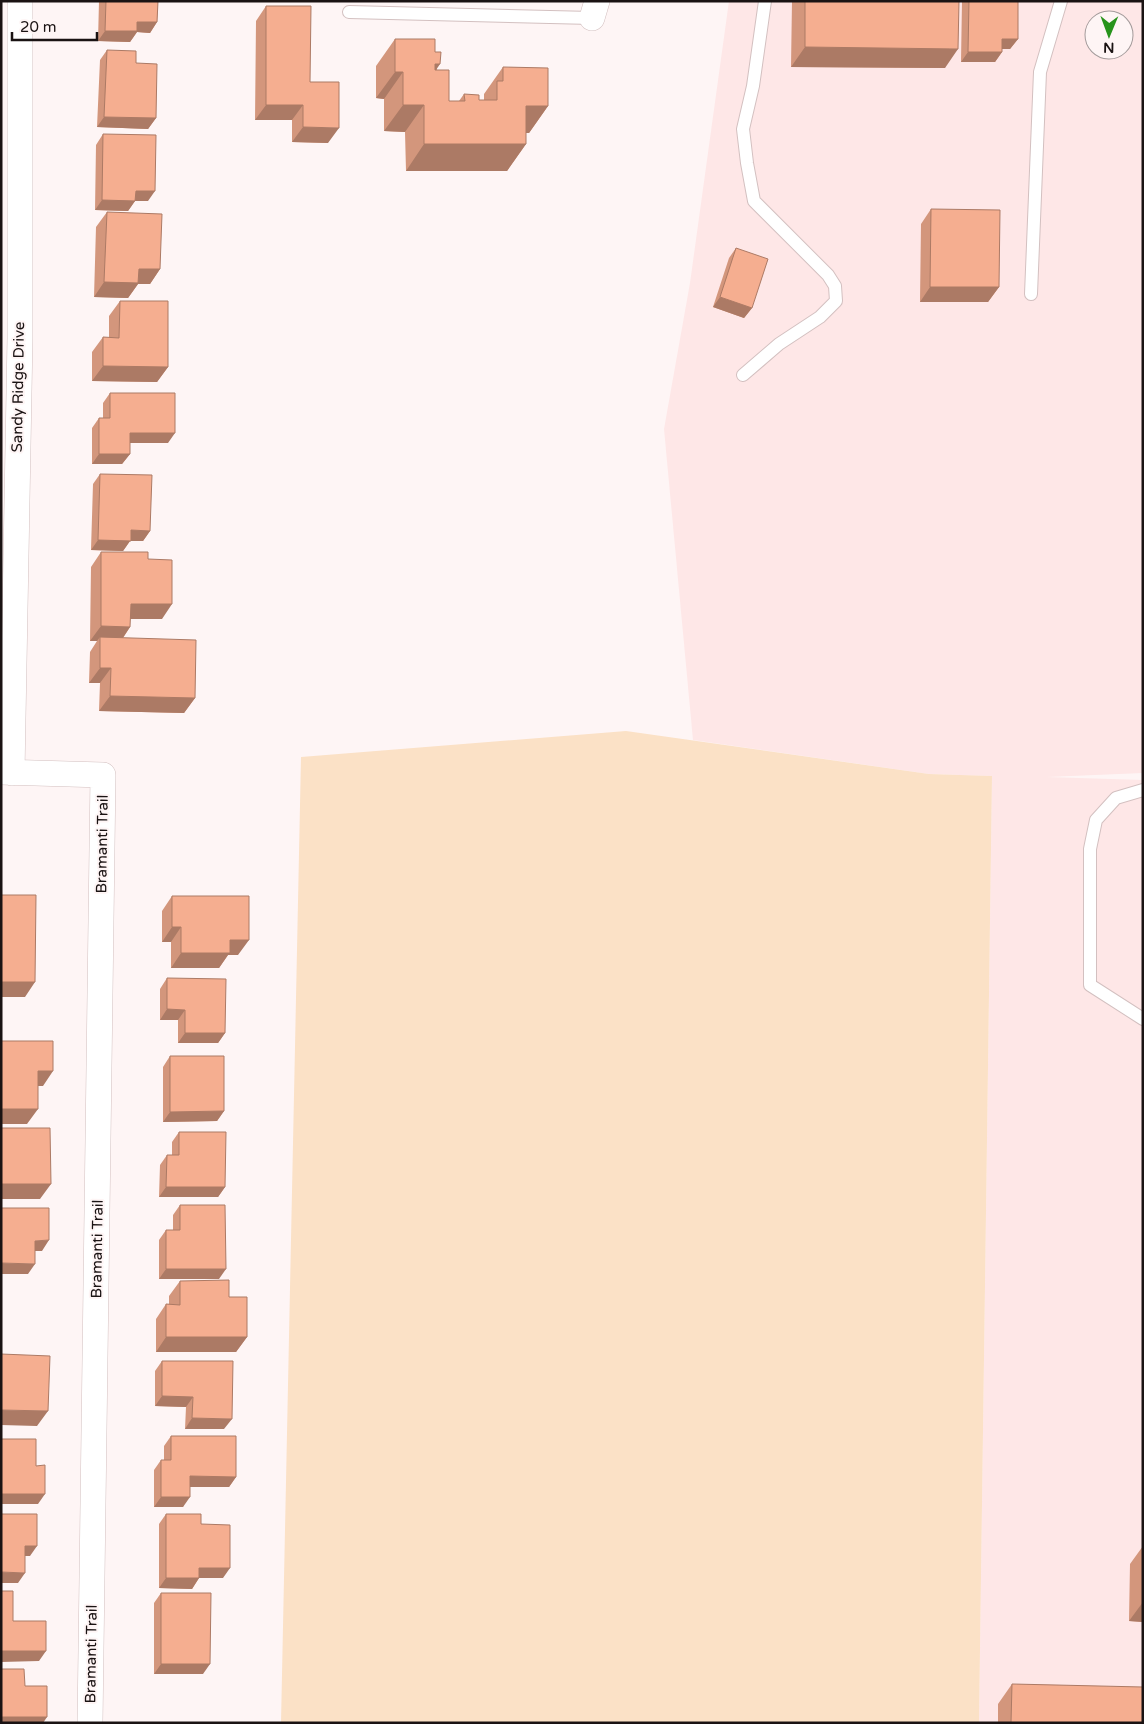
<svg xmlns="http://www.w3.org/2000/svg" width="1144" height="1724" viewBox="0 0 1144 1724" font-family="'Varela Round',sans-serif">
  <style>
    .built { fill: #fee7e7; fill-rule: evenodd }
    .green { fill: #fbe1c6 }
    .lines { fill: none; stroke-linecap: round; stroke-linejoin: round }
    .service-casing { stroke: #d3c0c0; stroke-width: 14 }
    .minor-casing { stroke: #d3c0c0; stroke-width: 26 }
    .service { stroke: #fff; stroke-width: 12 }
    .minor { stroke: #fff; stroke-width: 25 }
    .wall { fill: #d3967c }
    .shaded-wall { fill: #ac7a65 }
    .building { fill: #f5ae90; stroke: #ac7a65 }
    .labels { text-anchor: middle; stroke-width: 4; stroke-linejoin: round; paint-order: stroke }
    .street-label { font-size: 15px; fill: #1a1313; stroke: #fef5f5 }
  </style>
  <rect width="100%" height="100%" fill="#fef5f5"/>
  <path class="built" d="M729 1H1143V773L1047 777 1143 780V1723H979L992 776 929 774 693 740 664 429 690 283ZM1094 20H1124V50H1094Z"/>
  <path class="green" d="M626 731 929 774 992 776 979 1723H281L301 757Z"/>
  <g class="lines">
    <g class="service-casing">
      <path id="service" d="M349 12 592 18
        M1031 294 1040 72 1061 1
        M743 375 779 344 820 317 836 301 835 286 828 275 754 201 747 163 743 129 753 86 765 1
        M1143 790 1116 798 1096 820 1090 849V985L1143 1019"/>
    </g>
    <g class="minor-casing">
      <path id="minor" d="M592 18 597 1
        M1 772 103 775 90 1723
        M12 773 20 338V1"/>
    </g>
    <use href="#service" class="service"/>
    <use href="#minor" class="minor"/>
  </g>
  <path class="wall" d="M99 1H158L157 22 150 33 137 32 130 42 98 41Z
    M792 1H959L945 68 791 67Z
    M962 1H1018V39L1010 49H1002V52L995 62H961Z
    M266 6 310 82 328 143 292 142V120H255L256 21Z
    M395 39 435 52 437 70 449 101H459L464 94 479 100H484V94L503 67 548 106 529 133H526V144L507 171H406L405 132 384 131V99L376 98V66Z
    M107 50 136 63 156 118 148 129 97 127 100 60Z
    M103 134 148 201H135L128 211 95 210 96 145Z
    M931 209 999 287 988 302H920L921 224Z
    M107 212 160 269 150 284H138L128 298 94 297 96 227Z
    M736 248 752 308 744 318 713 307 729 258Z
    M120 301 168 367 157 382 92 381V352L103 337 109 338V316Z
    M110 393 168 443H130V454L122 464H92V428L99 418H103V403Z
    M100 474 150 531 143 541H130L123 551 91 550 93 484Z
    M101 552 148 559 162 619H130V627L123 638 195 698 184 713 99 711 100 683H89L90 652 97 641H90L91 567Z
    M172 896 238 955H228L219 968H171V942H162V911Z
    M167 978 225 1033 218 1043H178V1020H160V989Z
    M170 1056 224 1111 217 1121 163 1122V1067Z
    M179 1132 225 1187 218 1197H159L160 1165 167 1155H172V1142Z
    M180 1205 219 1279H159V1240L166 1230H173V1215Z
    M180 1281 229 1297 247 1337 236 1352H156V1319L166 1304H169V1296Z
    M162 1361 224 1429H185L186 1407 155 1406V1371Z
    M171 1436 236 1477 229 1487H190L183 1507H154V1470L161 1460H164V1446Z
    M166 1514 201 1524 223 1578H199L192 1589 159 1588V1524Z
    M1143 1546V1622L1129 1621 1130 1564Z
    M161 1593 203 1674H154V1603Z
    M1012 1684 1143 1723H998V1704Z"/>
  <path class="shaded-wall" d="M137 22H157L150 33 137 32 130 42 98 41 105 31Z
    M1002 39H1018L1010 49H995Z
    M805 47 958 49 945 68 791 67Z
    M968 52H1002L995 62H961Z
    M435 64H440L422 91Z
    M395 72H403L384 99 376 98Z
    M266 105H303L292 120H255Z
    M403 105H424L405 132 384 131Z
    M526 106H548L529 133H507Z
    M104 117 156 118 148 129 97 127Z
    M303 127 339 128 328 143 292 142Z
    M424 144H526L507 171H406Z
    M136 191H155L148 201H135L128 211 95 210 102 200Z
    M139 269H160L150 284H138L128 298 94 297 104 282Z
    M930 287H999L988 302H920Z
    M720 297 752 308 744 318 713 307Z
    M103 366 168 367 157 382 92 381Z
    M130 433H175L168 443H122Z
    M99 454H130L122 464H92Z
    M131 530 150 531 143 541H130L123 551 91 550 98 540Z
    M131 604H172L162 619H120Z
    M101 626 130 627 120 642 100 637 97 641H90Z
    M100 668H111L100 683H89Z
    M110 696 195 698 184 713 99 711Z
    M172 927H181L171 942H162Z
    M230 940H249L238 955H228L219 968H171L181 953Z
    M1 982H35L25 997H1Z
    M167 1009 185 1010 178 1020H160Z
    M185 1033H225L218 1043H178Z
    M38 1071H53L43 1086H27Z
    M1 1109H38L27 1124H1Z
    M224 1111 217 1121 163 1122 170 1112Z
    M1 1184H51L40 1199H1Z
    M166 1187H225L218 1197H159Z
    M49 1240 42 1251H28L35 1241Z
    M1 1263 35 1264 28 1274H1Z
    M166 1269H226L219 1279H159Z
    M166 1337H247L236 1352H156Z
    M162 1396 193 1397 186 1407 155 1406Z
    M1 1410 48 1411 37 1426 1 1425Z
    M192 1418 232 1419 224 1429H185Z
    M190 1476 236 1477 229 1487H183Z
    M1 1494H45L38 1504H1Z
    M161 1497H190L183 1507H154Z
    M25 1546H37L30 1556H18Z
    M199 1568H230L223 1578H192Z
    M1 1572 25 1573 18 1583H1Z
    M166 1578H199L192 1589 159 1588Z
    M1143 1602V1622L1129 1621Z
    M1 1651H46L39 1661 1 1662Z
    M161 1664H210L203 1674H154Z
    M1 1717H47L43 1723H1Z"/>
  <path class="building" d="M106 1H158L157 22H137V31H105Z
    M805 1H959L958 49 805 47Z
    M969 1H1018V39H1002V52H968Z
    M266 6H311L310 82H339V128L303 127V105H266Z
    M395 39H435V52H441L440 64H435V70H449V101H465L464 94 479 95V100H497V81H503V67L548 68V106H526V144H424V105H403V72H395Z
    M107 50 136 51V63L157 64 156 118 104 117Z
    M103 134 156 135 155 191H136L135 201 102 200Z
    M931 209 1000 210 999 287H930Z
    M107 212 162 214 160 269H139L138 283 104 282Z
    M736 248 768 259 752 308 720 297Z
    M120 301H168V367L103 366V337L119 338Z
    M110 393H175V433H130V454H99V418H110Z
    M100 474 152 475 150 531 131 530V541L98 540Z
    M101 552H148V559L172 560V604H131L130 627 101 626Z
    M100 637 196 640 195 698 110 696 111 668H100Z
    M1 895H36L35 982H1Z
    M172 896H249V940H230V953H181V927H172Z
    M167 978 226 979 225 1033H185V1010L167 1009Z
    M1 1041H53V1071H38V1109H1Z
    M170 1056H224V1111L170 1112Z
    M1 1128H50L51 1184H1Z
    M179 1132H226L225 1187H166L167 1155H179Z
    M180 1205H225L226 1269H166V1230H180Z
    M1 1208H49V1240L35 1241V1264L1 1263Z
    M229 1280V1297H247V1337H166V1304L180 1305V1281Z
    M1 1354 50 1356 48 1411 1 1410Z
    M162 1361H233L232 1419 192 1418 193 1397 162 1396Z
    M171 1436H236V1477L190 1476V1497H161V1460H171Z
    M1 1439H36V1466L45 1465V1494H1Z
    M1 1514H37V1546H25V1573L1 1572Z
    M166 1514H201V1524L230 1525V1568H199V1578H166Z
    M1 1591H13V1621H46V1651H1Z
    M161 1593H211L210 1664H161Z
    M1 1669H24L25 1686H47V1717H1Z
    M1012 1684 1143 1687V1723H1011Z"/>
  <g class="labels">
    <g class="street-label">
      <text transform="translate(18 387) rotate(-89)" y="5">Sandy Ridge Drive</text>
      <text transform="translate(102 844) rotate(-89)" y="5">Bramanti Trail</text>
      <text transform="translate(97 1249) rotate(-89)" y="5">Bramanti Trail</text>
      <text transform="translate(91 1654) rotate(-89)" y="5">Bramanti Trail</text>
    </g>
  </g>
  <rect width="1144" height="1724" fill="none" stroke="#1a1313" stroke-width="5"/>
  <g transform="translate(1109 35) rotate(181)"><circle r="24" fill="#fef5f5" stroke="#a39b9b"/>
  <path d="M0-4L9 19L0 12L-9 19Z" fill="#27931b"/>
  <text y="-8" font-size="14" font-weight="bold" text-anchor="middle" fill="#1a1313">N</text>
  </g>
  <path d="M12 32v8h85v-8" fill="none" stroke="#1a1313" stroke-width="2.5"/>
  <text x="20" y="32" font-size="15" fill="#1a1313" stroke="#fef5f5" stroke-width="4" paint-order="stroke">20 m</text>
</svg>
